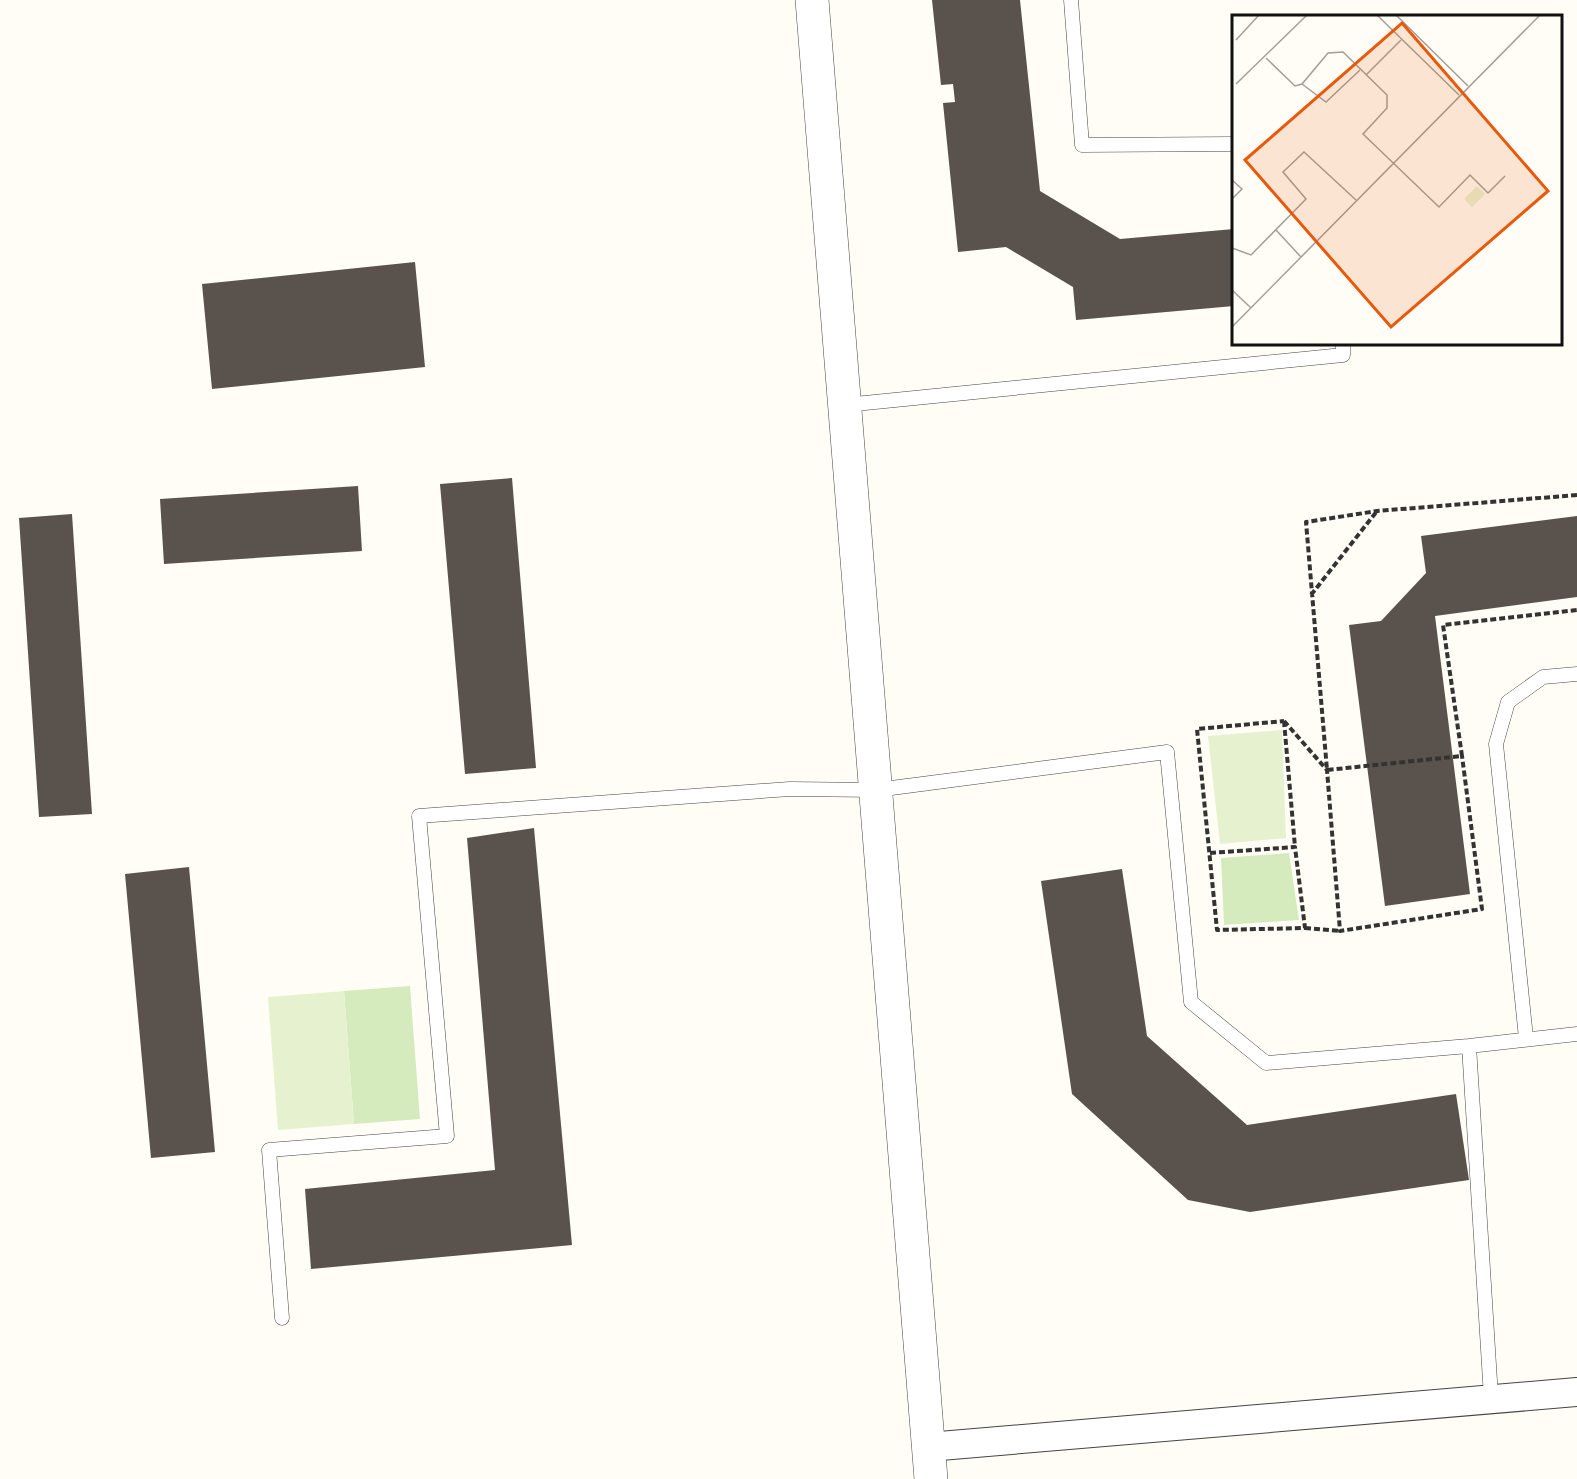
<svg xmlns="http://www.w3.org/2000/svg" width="1577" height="1479" viewBox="0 0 1577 1479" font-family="Spectral,serif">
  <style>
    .green { fill: #d5ebbd }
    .pitch { fill: #e6f2cf }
    .building { fill: #5a524d }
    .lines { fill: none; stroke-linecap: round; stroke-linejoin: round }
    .service-casing { stroke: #444; stroke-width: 15 }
    .minor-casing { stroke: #444; stroke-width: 30 }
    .tertiary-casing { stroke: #444; stroke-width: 34 }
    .path { stroke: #333; stroke-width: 4; stroke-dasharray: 6 3; stroke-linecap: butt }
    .service { stroke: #fff; stroke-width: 14 }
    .minor { stroke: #fff; stroke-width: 28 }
    .tertiary { stroke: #fff; stroke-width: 33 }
    .inset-road { fill: none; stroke: #a09f9a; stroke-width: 1.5 }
    .view { fill: #e8590c; fill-opacity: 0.15; stroke: #e8590c; stroke-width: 3 }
    .inset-edge { fill: none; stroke: #111; stroke-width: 3 }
  </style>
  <rect width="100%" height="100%" fill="#fffdf5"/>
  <path class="green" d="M1289 853 1299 920 1224 925 1221 858Z
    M410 986 420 1119 354 1124 344 991Z"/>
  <path class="pitch" d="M1282 730 1286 838 1220 844 1208 736Z
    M344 991 354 1124 278 1130 268 997Z"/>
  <path class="building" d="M932 0H1020L1040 191 1120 239 1234 229V306L1076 320 1073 287 1006 247 958 252 943 103 955 102 953 84 941 85Z
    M415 262 425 367 212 389 202 284Z
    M512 478 536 768 465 774 440 484Z
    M358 486 362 551 164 564 160 499Z
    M72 514 92 814 39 817 19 518Z
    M1577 516V597L1435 616 1470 894 1385 906 1349 625 1381 621 1426 573 1421 536Z
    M534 828 572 1245 311 1269 305 1189 495 1170 467 838Z
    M189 867 215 1152 151 1158 125 874Z
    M1122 869 1147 1036 1247 1125 1456 1094 1469 1180 1250 1212 1188 1200 1072 1094 1041 881Z"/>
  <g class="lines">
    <g class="service-casing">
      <path id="service" d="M1071 0 1082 145 1234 144
        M845 405 1343 355V344
        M1526 1038 1496 744 1508 702 1543 677 1577 674
        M1469 1046 1491 1397
        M282 1318 269 1150 447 1136 419 816 790 789 876 790 1167 752 1191 1002 1266 1063 1469 1046 1577 1034"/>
    </g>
    <g class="minor-casing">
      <path id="minor" d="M928 1447 1577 1392"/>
    </g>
    <g class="tertiary-casing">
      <path id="tertiary" d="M812 0 931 1479"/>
    </g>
    <path class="path" d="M1577 495 1377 511 1306 522 1327 770 1462 756 1443 625 1577 610
      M1311 595 1377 511
      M1284 721 1327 770 1340 931 1482 909 1462 756
      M1284 721 1295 847
      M1210 853 1295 847 1305 928 1217 930 1197 729 1284 721
      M1305 928 1340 931"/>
    <use href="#service" class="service"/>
    <use href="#minor" class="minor"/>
    <use href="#tertiary" class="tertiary"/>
  </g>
  <g transform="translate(1232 15)">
    <rect width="330" height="330" fill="#fffdf5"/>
    <path d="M245 171 253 179 240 192 232 184Z" fill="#e6f2cf"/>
    <path class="inset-road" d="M145 0 227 80M164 0 236 71M4 25 27 0M34 43 63 71 70 69 96 38 111 37 155 80V93L131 119 207 192 238 160 256 178 273 161M134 60 169 25M4 69 75 0M70 69 94 87 128 55M0 165 10 174 0 184M44 215 69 242M0 233 19 240 74 184 51 157 72 137 124 185M0 275 19 293M0 312 308 0"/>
    <path class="view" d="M170 8 316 176 159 312 13 145Z"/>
    <rect width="330" height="330" class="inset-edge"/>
  </g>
</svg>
